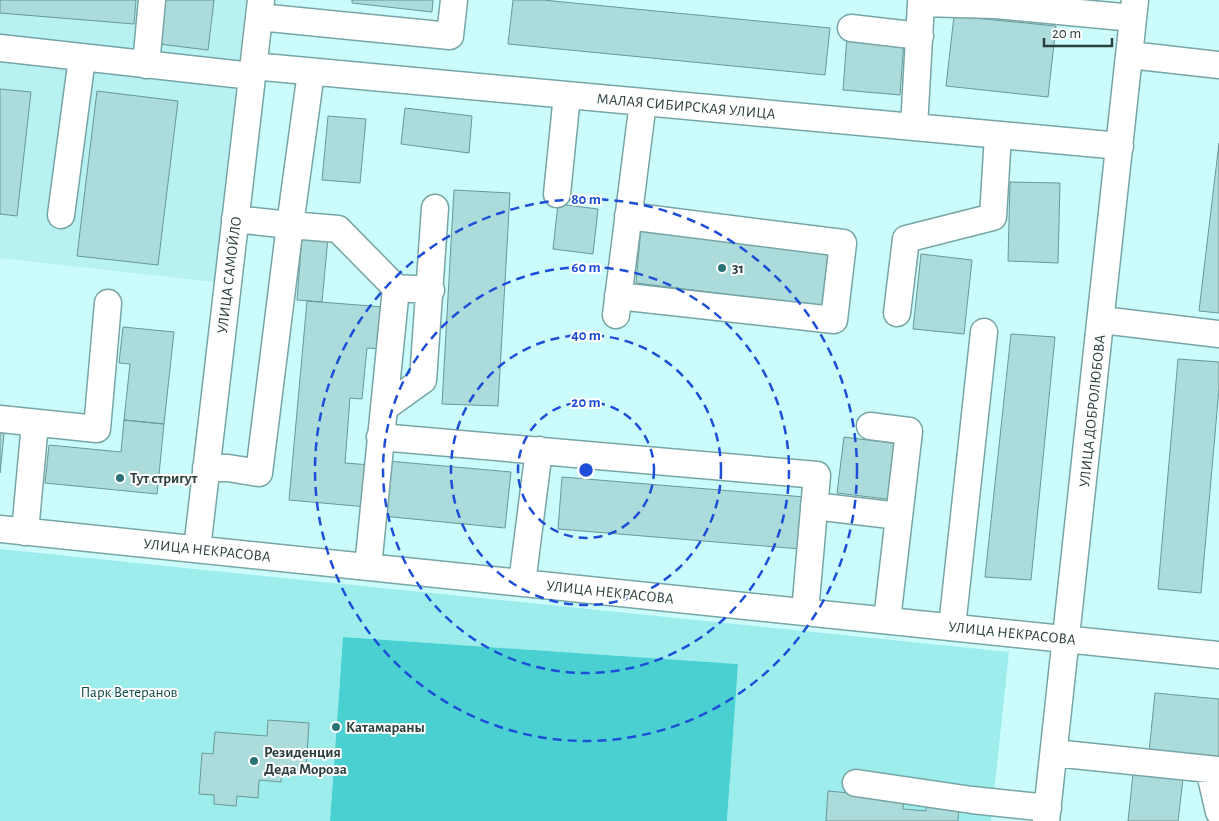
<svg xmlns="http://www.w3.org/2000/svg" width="1219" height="821" viewBox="0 0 1219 821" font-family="'Alegreya Sans',sans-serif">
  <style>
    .built { fill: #b7f1f1 }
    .green { fill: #9deded }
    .water { fill: #4ad0d1 }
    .building { fill: #abdbda; stroke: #699797 }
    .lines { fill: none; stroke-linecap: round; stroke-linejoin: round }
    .minor-casing { stroke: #77a5a5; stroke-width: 29 }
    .minor { stroke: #fff; stroke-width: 26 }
    .ring { fill: none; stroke: #1d4ed8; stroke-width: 2.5; stroke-dasharray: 9 6 }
    .poi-dot { fill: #297374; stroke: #fefefe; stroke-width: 2 }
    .labels { text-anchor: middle; stroke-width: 4; stroke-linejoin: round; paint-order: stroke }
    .street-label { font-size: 15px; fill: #2c3f3f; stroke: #fefefe }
    .poi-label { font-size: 15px; font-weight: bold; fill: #2c3f3f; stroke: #fefefe; text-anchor: start }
    .park-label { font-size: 15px; fill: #0e4a4a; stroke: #fefefe }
    .centre { fill: #1d4ed8; stroke: #fefefe; stroke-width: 2.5 }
    .ring-label { font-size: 15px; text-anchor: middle; font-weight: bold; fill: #1d4ed8; stroke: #fefefe; stroke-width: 4; stroke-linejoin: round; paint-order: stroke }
  </style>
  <rect width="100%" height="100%" fill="#cbfcfb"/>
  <path class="built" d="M0 0H246L214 282 0 258Z"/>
  <path class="green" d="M0 549 1009 652 991 821H727L738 664 343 637 330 821H0Z"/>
  <path class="water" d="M343 637 738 664 727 821H330Z"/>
  <path class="building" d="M0 0H136L134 24 0 13Z
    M163 0H214L208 50 159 44Z
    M352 0H433L432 12 352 3Z
    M513 0H543L830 28 825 75 508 44Z
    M954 16 1056 26 1048 97 946 86Z
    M847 37 904 41 900 95 843 90Z
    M0 89 31 92 17 216 0 214Z
    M97 91 178 101 158 265 77 256Z
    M405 108 472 116 469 153 401 144Z
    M328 116 366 119 360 183 322 180Z
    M1219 143V313L1199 311Z
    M1010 182 1060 183 1058 263 1008 261Z
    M454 190 510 193 498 406 442 404Z
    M558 204 598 209 593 254 553 249Z
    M641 228 828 253 822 306 636 283Z
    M302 236 328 238 322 302 297 300Z
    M921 254 972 260 964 334 913 329Z
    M307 301 384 307 380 349 367 348 362 399 350 398 345 463 371 465 367 507 289 500Z
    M123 327 174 332 164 424 124 420 130 364 119 363Z
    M1011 334 1055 337 1031 580 985 577Z
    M1178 359 1219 362V389L1201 593 1158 589Z
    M124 420 164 424 157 494 45 483 49 445 121 452Z
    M0 425H5L0 473Z
    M844 437 900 444 894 500 837 493Z
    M388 461 511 472 505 528 382 516Z
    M562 477 805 497 801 549 558 529Z
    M1155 693 1219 699V758L1149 752Z
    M268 720 309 723 306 770 282 768 281 782 259 780 258 798 237 796 236 806 214 804V795L199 794 202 753 213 754 215 732 267 736Z
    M1133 774 1183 779 1178 821H1128Z
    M828 791 904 798 903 809 926 811 927 801 959 804 958 821H826Z"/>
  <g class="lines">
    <g class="minor-casing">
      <path id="minor" d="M995 5 1133 18
        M259 17 450 36 454 0
        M851 28 920 36
        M0 48 252 76
        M1130 55 1219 65
        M146 65 152 0
        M253 66 1120 146
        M311 72 290 225 338 229 396 288 431 290
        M914 127 921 3 995 5V0
        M557 194 567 95
        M61 215 82 58
        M618 296 834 320 843 243 628 216
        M897 313 906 239 993 217 998 135
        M616 315 643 102
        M1102 320 1219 334
        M384 408 396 288
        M0 419 97 429 108 303
        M870 426 909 431 887 620
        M380 437 817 475 805 612
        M206 468H228L259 473 290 225 235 219
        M814 506 899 516
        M0 529 1219 655
        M25 532 35 423
        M197 549 261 0
        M368 567 384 408 423 380 435 208
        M522 583 539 450
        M952 627 984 332
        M1054 753 1219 770
        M1209 769 1219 812
        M856 783 972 800 1048 808
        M1046 821 1135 0"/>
    </g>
    <use href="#minor" class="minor"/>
  </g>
  <g class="ring">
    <circle cx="586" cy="470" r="68"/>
    <circle cx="586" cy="470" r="135"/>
    <circle cx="586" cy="470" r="203"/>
    <circle cx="586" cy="470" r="271"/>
  </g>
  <g class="poi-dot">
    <circle cx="722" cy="268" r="5"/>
    <circle cx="120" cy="478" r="5"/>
    <circle cx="336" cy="727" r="5"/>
    <circle cx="254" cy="761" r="5"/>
  </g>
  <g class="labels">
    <g class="street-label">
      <text transform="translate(686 106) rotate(5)" y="5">МАЛАЯ СИБИРСКАЯ УЛИЦА</text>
      <text transform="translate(229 275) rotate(-83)" y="5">УЛИЦА САМОЙЛО</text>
      <text transform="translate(1092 411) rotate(-84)" y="5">УЛИЦА ДОБРОЛЮБОВА</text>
      <text transform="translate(207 550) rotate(6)" y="5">УЛИЦА НЕКРАСОВА</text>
      <text transform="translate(610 592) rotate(6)" y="5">УЛИЦА НЕКРАСОВА</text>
      <text transform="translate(1012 633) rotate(6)" y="5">УЛИЦА НЕКРАСОВА</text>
    </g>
    <g class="poi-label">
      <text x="732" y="273">31</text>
      <text x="130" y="483">Тут стригут</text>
      <text x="346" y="732">Катамараны</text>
      <text x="264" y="757">Резиденция<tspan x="264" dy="17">Деда Мороза</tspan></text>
    </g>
    <g class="park-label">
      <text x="129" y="697">Парк Ветеранов</text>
    </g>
  </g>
  <circle cx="586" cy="470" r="8" class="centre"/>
  <g class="ring-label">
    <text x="586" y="204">80 m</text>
    <text x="586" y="272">60 m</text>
    <text x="586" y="340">40 m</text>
    <text x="586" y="407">20 m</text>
  </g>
  <path d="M1044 38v8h68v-8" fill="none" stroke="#2c3f3f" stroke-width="2.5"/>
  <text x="1052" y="38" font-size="15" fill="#2c3f3f" stroke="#fefefe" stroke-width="4" paint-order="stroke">20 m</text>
</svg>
